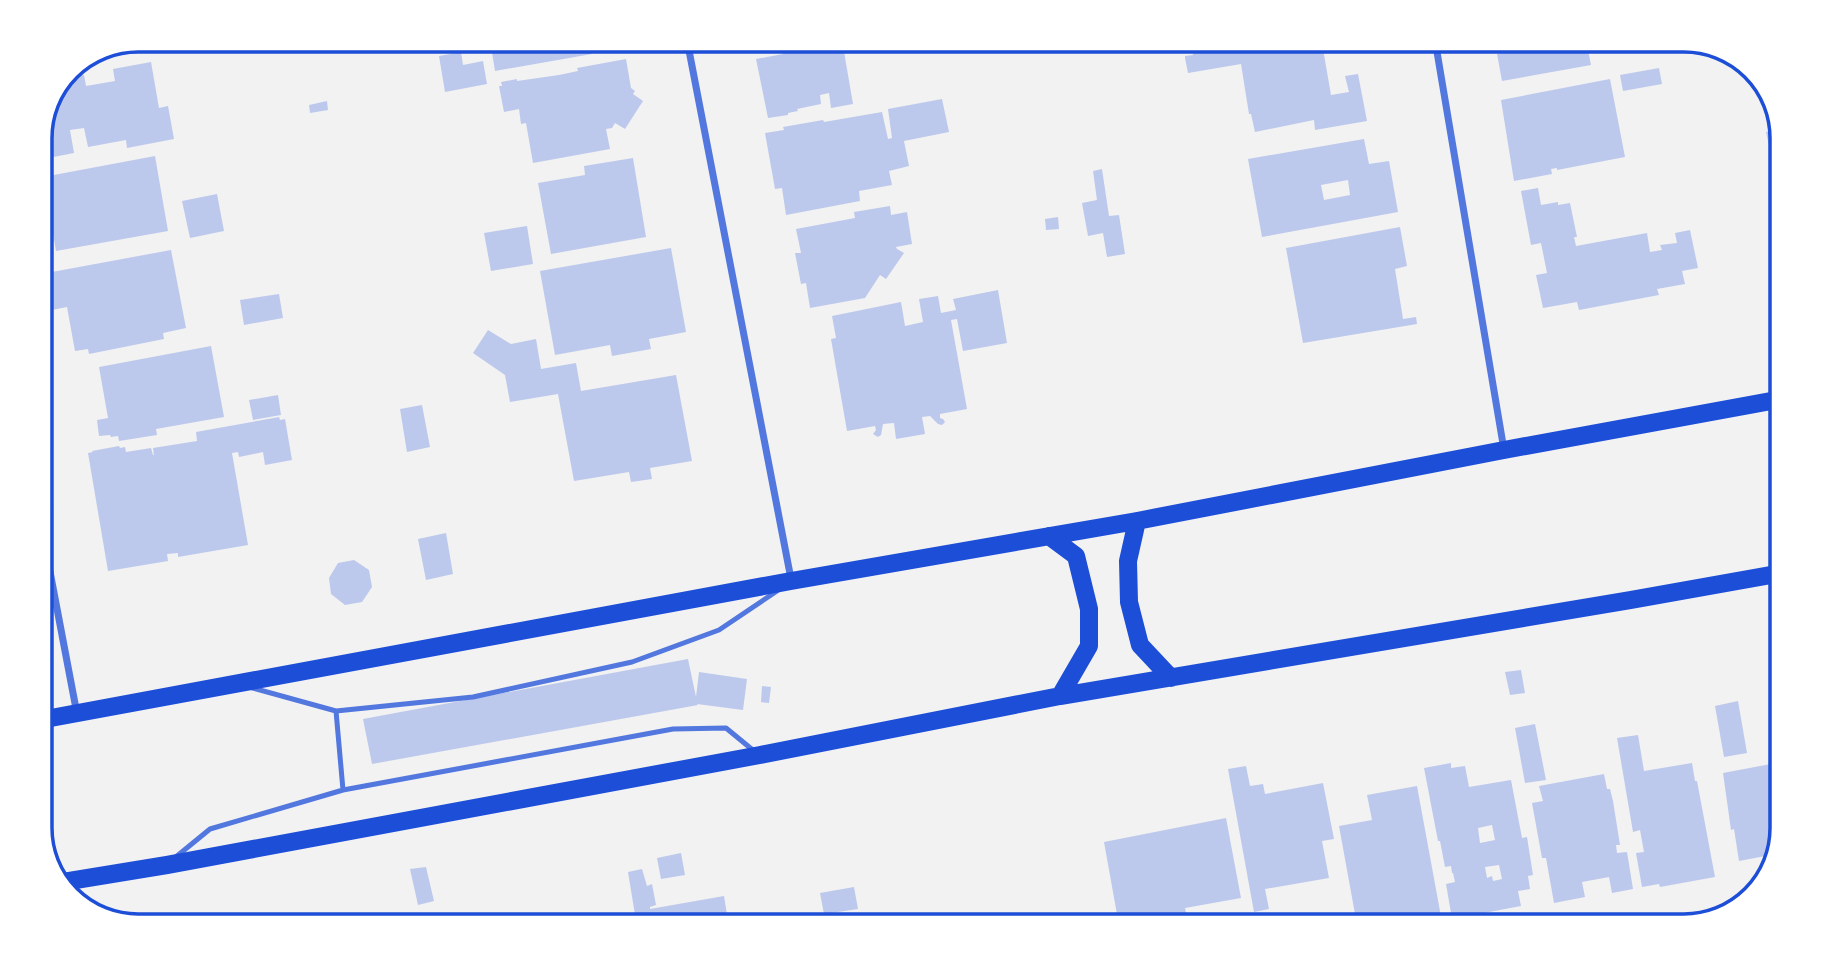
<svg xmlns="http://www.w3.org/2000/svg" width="1822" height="967" viewBox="0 0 1822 967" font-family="'Sofia Sans Condensed',sans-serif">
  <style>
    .building { fill: #bdc9ec; fill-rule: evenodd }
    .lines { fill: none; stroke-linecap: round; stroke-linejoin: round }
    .service { stroke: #5277de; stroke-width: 5 }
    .minor { stroke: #5277de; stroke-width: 7 }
    .primary { stroke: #1d4ed8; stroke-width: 18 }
    .rim { fill: none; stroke: #1d4ed8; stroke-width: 3.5 }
  </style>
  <rect width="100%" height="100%" fill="#f2f2f2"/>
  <path class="building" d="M139 40H146L147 47 104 56Z
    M490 40H641V42L592 50V54L495 71Z
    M781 40H842L853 104 831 108 829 93 820 95 821 104 797 109 798 111 788 113V115L768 118 756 59 783 54Z
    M1190 40H1317V44L1322 43 1331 95 1349 92 1345 76 1358 74 1367 121 1315 130 1314 120 1255 132 1251 114H1249L1241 64 1188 73 1185 58V56L1193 55Z
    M1519 40H1546L1548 51 1553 50 1551 40H1586L1591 65 1502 81 1497 54 1520 48Z
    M461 52 463 65 483 61 487 84 445 92 439 56Z
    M626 59 631 88 635 91 633 94 643 101 625 129 615 123 612 128 606 129 610 149 533 163 526 123 521 124 519 109 504 112 499 86H502L501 82 517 79V81L559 75 578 71 577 68Z
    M151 62 159 108 168 106 174 139 127 148 126 140 88 147 84 128 70 130 74 153 43 159 40 144 41 132 65 78 84 75 86 86 115 81 113 69Z
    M1659 68 1662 84 1623 91 1620 75Z
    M1610 79 1625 157 1557 170V168L1551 169 1552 174 1514 181 1501 100Z
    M942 99 949 132 904 141 909 166 889 171 892 185 859 191 860 201 786 215 782 188 775 189 765 133 784 130 783 127 823 120 824 122 882 112 888 139 892 138 888 109Z
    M327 101 328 110 310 113 309 105Z
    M1780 129 1782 144 1769 146 1766 132Z
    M1364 139 1369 164 1389 161 1398 212 1262 237 1248 159ZM1348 180 1350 195 1324 200 1321 185Z
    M155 156 168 231 56 251 43 177Z
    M633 158 646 237 551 254 538 183 585 175 584 166Z
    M1102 169 1109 216 1119 215 1125 254 1107 257 1103 233 1088 236 1082 203 1097 200 1093 171Z
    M1538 188 1541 205 1558 202V205L1570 203 1577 237H1574L1576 246 1647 233 1650 252 1662 250 1660 245 1677 243 1675 233 1690 230 1698 268 1682 271 1685 284 1657 289 1659 295 1579 310 1577 302 1543 308 1536 275 1547 273 1541 243 1531 245 1521 191Z
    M217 194 224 231 190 238 182 201Z
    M890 206 891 215 907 212 912 244 896 247 897 249 904 253 886 279 880 275 865 298 810 308 806 283 801 284 795 253H801L796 229 855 218 854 212Z
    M1058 217 1059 229 1046 230 1045 219Z
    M527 226 533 264 491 271 484 233Z
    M1400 227 1407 266 1395 269 1403 319 1416 317 1417 324 1303 343 1286 248Z
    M671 248 686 332 649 339 651 349 612 356 610 345 555 355 540 271Z
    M171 250 186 328 163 333 164 339 89 354 88 349 75 351 67 307 47 311 41 274Z
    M998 290 1007 343 963 351 957 319 951 320 967 409 940 414V418L943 419 945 422 942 425 938 424 930 416 922 417 925 434 896 439 894 423 883 424 881 435 878 437 873 434 876 430 875 426 847 431 831 339 836 338 832 316 901 302 905 326 923 322 919 299 938 296 941 313 956 310 953 299Z
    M279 294 283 318 244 325 240 300Z
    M488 330 511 344 536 339 541 369 576 363 581 391 676 375 692 461 650 468 652 479 631 482 629 472 574 481 558 394 510 402 505 375 473 353Z
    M211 346 224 417 156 429 157 435 119 441 118 436 111 437 110 435 99 436 97 420 108 418 99 367Z
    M278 395 281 415 253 420 249 400Z
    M422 405 430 447 407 452 400 409Z
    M279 417 280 420 285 419 292 460 265 465 263 452 239 457 238 452 232 453 248 545 178 557V553L167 554 168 561 108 571 88 453 93 452 92 451 119 446 120 448 125 447 126 452 151 448 153 455H154L153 448 197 441 196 432Z
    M446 533 453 574 426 580 418 539Z
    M354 560 369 570 372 587 362 602 345 605 331 594 329 578 338 563Z
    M688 659 696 697 699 672 747 679 743 710 697 704 698 705 372 764 363 719Z
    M1521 670 1525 693 1510 695 1505 672Z
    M762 686 771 687 769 703 761 702Z
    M1738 701 1747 753 1724 757 1715 706Z
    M1535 724 1546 780 1525 783 1515 728Z
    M1638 735 1644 771 1692 763 1695 781H1697L1715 877 1660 887 1659 884 1642 887 1636 853 1644 852 1640 830 1633 832 1617 738Z
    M1782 762V828L1776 854 1739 861 1734 829 1731 830 1723 773Z
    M1451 763V768L1465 766 1469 787 1511 780 1522 838 1527 837 1533 875 1528 876 1530 889 1518 891 1521 906 1452 919 1446 884 1455 882 1453 873H1452L1451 866 1445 867 1440 841H1438L1424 768ZM1492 825 1495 840 1480 843 1478 828ZM1499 865 1502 879 1493 881 1492 876 1487 878 1485 867Z
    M1246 766 1250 786 1263 784 1265 794 1323 783 1334 839 1322 841 1329 878 1265 889 1269 909 1254 912 1228 769Z
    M1604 774 1607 789H1610L1613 801 1620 845H1616L1617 853 1627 852 1633 889 1612 893 1609 877 1582 882 1585 897 1554 903 1546 858H1542L1532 803 1543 801 1539 786Z
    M1417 786 1442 922 1413 927H1378L1377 922 1357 925 1339 826 1372 820 1367 795Z
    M1226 818 1241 898 1185 908 1188 922 1202 920 1203 927H1129L1128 918 1118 920 1104 842Z
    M681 853 685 875 661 879 657 858Z
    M426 867 434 901 418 905 410 869Z
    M642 869 647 886 652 884 656 905 650 907V909L724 896 729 927H637L628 872Z
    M854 887 858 909 824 914 820 893Z"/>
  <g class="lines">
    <path class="service" d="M249 687 336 711 473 697 632 662 719 630 777 591
      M336 711 343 790
      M177 856 210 829 343 790 673 729 726 728 754 751"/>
    <path class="minor" d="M687 40 791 579
      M1435 40 1504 450
      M40 519 77 714"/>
    <path class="primary" d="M1137 521 1128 561 1129 602 1140 645 1171 678
      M1049 536 1076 556 1089 609V646L1060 696
      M40 720 791 581 1137 521 1504 450 1782 399
      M57 883 167 865 760 755 1060 696 1630 600 1782 573"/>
  </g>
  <path d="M0 0H1822V967H0ZM138 52H1684A86 86 0 0 1 1770 138V828A86 86 0 0 1 1684 914H138A86 86 0 0 1 52 828V138A86 86 0 0 1 138 52Z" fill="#fff" fill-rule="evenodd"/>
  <path class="rim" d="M138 52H1684A86 86 0 0 1 1770 138V828A86 86 0 0 1 1684 914H138A86 86 0 0 1 52 828V138A86 86 0 0 1 138 52Z"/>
</svg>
